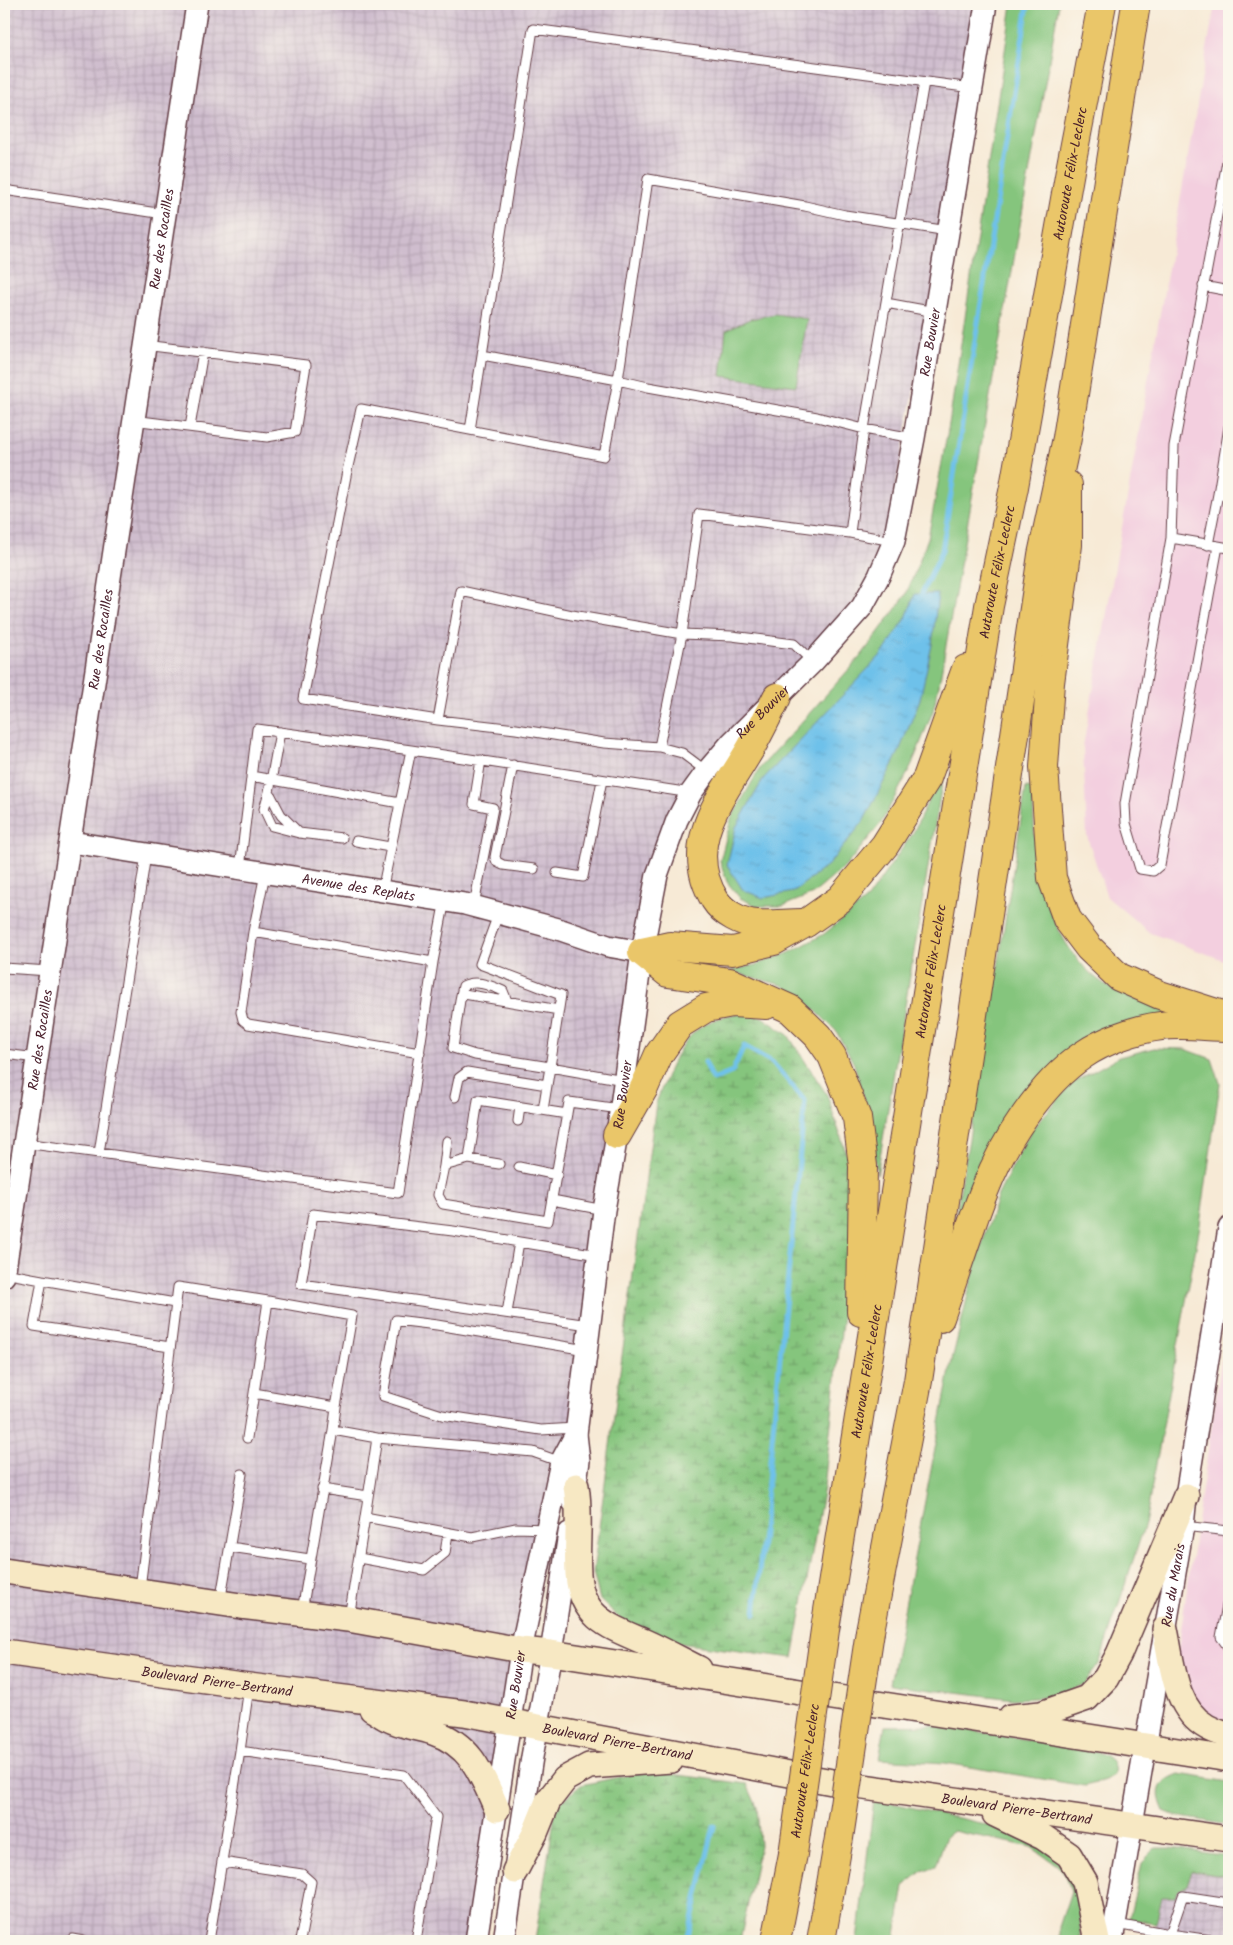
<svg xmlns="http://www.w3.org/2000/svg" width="1233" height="1945" viewBox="0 0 1233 1945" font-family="Kalam,sans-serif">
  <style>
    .built { fill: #f3cfdf }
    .industrial { fill: url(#industrial-grid) }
    .grass { fill: #85c57d; stroke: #687254 }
    .wetland { fill: url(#wetland-marsh); stroke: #687254 }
    .water { fill: url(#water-ripples); stroke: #5c708a }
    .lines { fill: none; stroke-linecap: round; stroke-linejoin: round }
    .stream { stroke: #6ec1ea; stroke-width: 5 }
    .service-casing { stroke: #643d45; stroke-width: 11 }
    .tertiary-casing { stroke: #643d45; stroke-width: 24 }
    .secondary-casing { stroke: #643d45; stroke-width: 28 }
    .motorway-casing { stroke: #643d45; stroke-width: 30 }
    .service { stroke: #fff; stroke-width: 9 }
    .tertiary { stroke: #fff; stroke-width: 21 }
    .secondary { stroke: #f7e8c3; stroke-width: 25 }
    .motorway { stroke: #eac669; stroke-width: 28 }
    .motorway-bridge-casing { stroke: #643d45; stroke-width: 30; stroke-linecap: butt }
    .motorway-bridge { stroke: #eac669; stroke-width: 28 }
    .labels { text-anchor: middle; stroke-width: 4.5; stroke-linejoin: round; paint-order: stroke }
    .street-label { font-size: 14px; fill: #4a1f2b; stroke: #fbf7ec }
  </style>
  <defs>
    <pattern id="industrial-grid" width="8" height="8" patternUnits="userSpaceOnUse" patternTransform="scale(1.25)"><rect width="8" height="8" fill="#cfbdce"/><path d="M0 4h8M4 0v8" fill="none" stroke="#b3a2b1"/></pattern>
    <pattern id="wetland-marsh" width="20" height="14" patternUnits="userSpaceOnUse" patternTransform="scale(1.25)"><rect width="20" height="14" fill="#85c57d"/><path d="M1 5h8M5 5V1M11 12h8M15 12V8" fill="none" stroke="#6f9f67"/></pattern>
    <pattern id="water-ripples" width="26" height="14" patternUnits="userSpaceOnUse" patternTransform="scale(1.25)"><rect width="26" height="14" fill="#6ec1ea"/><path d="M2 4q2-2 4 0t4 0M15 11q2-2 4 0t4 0" fill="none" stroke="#61a5c9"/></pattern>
  </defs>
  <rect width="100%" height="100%" fill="#fbf7ec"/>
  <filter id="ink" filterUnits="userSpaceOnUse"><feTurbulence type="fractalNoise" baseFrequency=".02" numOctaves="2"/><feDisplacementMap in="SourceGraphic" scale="10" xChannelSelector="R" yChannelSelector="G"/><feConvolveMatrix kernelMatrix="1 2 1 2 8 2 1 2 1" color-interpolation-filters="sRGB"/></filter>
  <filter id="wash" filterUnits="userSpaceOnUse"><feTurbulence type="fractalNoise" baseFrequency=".0096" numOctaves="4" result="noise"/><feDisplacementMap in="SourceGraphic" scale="20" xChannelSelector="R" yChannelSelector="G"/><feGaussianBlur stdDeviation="1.12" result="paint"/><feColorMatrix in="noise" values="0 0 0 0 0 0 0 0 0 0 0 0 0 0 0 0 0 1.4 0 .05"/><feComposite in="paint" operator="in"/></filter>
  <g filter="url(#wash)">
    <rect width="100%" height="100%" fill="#f7ead6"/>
    <path class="built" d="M1215 4H1229V962L1150 933 1107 897 1087 836 1083 747Z
      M1229 1310V1744L1174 1676Z"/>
    <path class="industrial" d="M4 4H986L879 576 731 743 665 848 576 1434 521 1650 474 1941H4Z
      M1192 1871 1229 1877V1941H1151L1162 1896 1176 1892 1187 1885Z"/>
    <path class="grass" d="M1012 4H1059L939 685 933 711 911 767 881 823 846 866 813 894 783 906H757L740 898 727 882 720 861 731 819 760 768 861 656 906 595 928 538 949 424Z
      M775 314 807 319 796 386 721 376 726 330 750 319Z
      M945 765 877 1175 869 1115 854 1064 836 1031 810 1005 782 985 729 971 755 965 789 953 824 934 867 899 913 833Z
      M1026 787 1033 788C1033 811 1034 834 1037 857 1043 905 1068 968 1115 990 1134 999 1153 1003 1174 1008L1172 1016 1083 1044 964 1223 955 1220 992 1005Z
      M1154 1048 1185 1049 1212 1059 1220 1083 1200 1225 1145 1524 1099 1664 1084 1684 1055 1697 1013 1699 890 1684 952 1360 975 1266 998 1195 1030 1132 1072 1083 1119 1057Z
      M935 1725 1094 1750C1107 1757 1116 1758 1114 1775L1106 1780 1085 1786 945 1763 879 1759 885 1726Z
      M1179 1774 1229 1782V1825L1176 1816 1164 1811C1155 1791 1158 1782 1179 1774Z
      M874 1799 1030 1834 1081 1881 1080 1941H1059V1927L1071 1891 1066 1876 1057 1865 1031 1847 953 1831 946 1836 936 1866 922 1871 904 1886 895 1941H857Z
      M1157 1848H1171L1229 1856V1877L1192 1871 1187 1885 1177 1891 1175 1897H1162L1156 1923 1129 1919 1142 1863Z"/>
    <path class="wetland" d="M743 1013 762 1017 788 1035 827 1095 857 1186 824 1487 793 1658 678 1643 623 1622 600 1600 593 1572 656 1103C669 1070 681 1029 720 1018 727 1015 735 1014 743 1013Z
      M648 1771 747 1784 757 1807 760 1845 740 1941H535L556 1806 581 1785Z"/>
    <path class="water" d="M915 594H938L932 645 920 699 898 754 863 822 828 865 793 892 763 898 743 890 727 865 736 827 764 778 883 653 906 618Z"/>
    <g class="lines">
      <path class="stream" d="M919 599 942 551 1028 4
        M705 1062 713 1080 732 1072 744 1046 772 1062 805 1101 755 1614
        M687 1941 714 1826"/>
    </g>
  </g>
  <g filter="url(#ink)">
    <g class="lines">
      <g class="service-casing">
        <path id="service" d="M4 190 164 214
          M1203 286 1229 291
          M886 303 935 312
          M133 420 267 437 295 432 306 365 144 345
          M190 427 203 352
          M470 430 482 355
          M913 438 864 429 817 417 648 387 618 380 482 355 533 29 972 88
          M1218 494 1229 427
          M850 533 864 429 924 82
          M1171 538 1174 446 1229 151
          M1208 545 1218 494 1229 496
          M1218 546 1171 538 1125 804 1126 823 1140 869 1153 871 1160 865 1218 546 1229 548
          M438 720 303 699 347 471 361 409 604 456 618 380 648 179 805 206 845 215 948 231
          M280 732 269 792 264 809 272 826 299 833 342 838
          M659 747 682 634 732 636 794 644 813 662
          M513 765 495 857 497 862 503 865 534 869
          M706 771 682 753 659 747 604 743 516 729 438 720 461 591 572 615 682 634 699 514 850 533 893 541
          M251 776 400 803
          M269 792 281 815 298 832
          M356 841 390 847
          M240 868 257 729 411 750
          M557 873 583 877 602 780
          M382 891 411 750 691 793
          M474 905 493 808 474 804 481 760
          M499 912 480 964 561 995 550 1067 624 1080
          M253 932 265 874
          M4 968 49 971
          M460 1000 463 986C475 979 491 985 503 991L507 1001
          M420 1053 248 1024 243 1020 241 1012 253 932 433 962
          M4 1054 37 1058
          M455 1097 459 1078 467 1072 547 1085
          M543 1110 550 1067 475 1055 453 1048 460 1000 464 994 559 1010
          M518 1121 520 1107
          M24 1143 398 1193 433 962 445 900
          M99 1153 146 855
          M469 1159 444 1166 438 1195 443 1204 548 1221 569 1102 620 1109
          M499 1164 469 1159 478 1100 567 1114
          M444 1166 447 1141
          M519 1167 557 1175
          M552 1200 604 1210
          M4 1273 42 1280
          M507 1313 519 1242
          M589 1325 301 1284 313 1214 453 1231 598 1255
          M170 1347 34 1326 42 1280 175 1303
          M254 1393 268 1301 352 1316 336 1407
          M576 1428 541 1430 442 1415 383 1396 396 1320 437 1325 586 1350
          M247 1438 254 1393 336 1407 333 1430
          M322 1489 368 1496
          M365 1517 377 1438 533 1452 561 1462
          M1183 1526 1229 1531
          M230 1547 310 1559
          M359 1558 424 1570 445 1553 448 1533
          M140 1588 178 1287 268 1301
          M1229 1595 1221 1637 1229 1648
          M220 1603 242 1474
          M302 1611 333 1430 377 1438
          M349 1618 365 1517 472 1537 516 1528 547 1529
          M240 1751 404 1775 436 1817 416 1941
          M222 1862 302 1874 311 1882 300 1941
          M1116 1924 1170 1934 1183 1896 1229 1903
          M72 1941V1939L83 1941
          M209 1941 240 1751 249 1687
          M1169 1941 1170 1934 1218 1941"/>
      </g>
      <g class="tertiary-casing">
        <g id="tertiary">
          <path id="s1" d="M71 842 465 904 558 929 608 946 642 952"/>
          <path id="s2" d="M4 1276 197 4"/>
          <path id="s3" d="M573 1502 579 1461 576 1434 604 1210 617 1135 642 952 657 875 677 820 691 793 707 771 731 743 813 662 862 607 879 576 894 541 914 438 986 4"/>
          <path id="s4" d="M476 1941 521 1650 561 1462 576 1434"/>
          <path d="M504 1941 532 1757 551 1653 569 1533"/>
          <path id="s5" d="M1112 1941 1183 1526 1186 1496 1229 1228"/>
        </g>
      </g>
      <g class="secondary-casing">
        <g id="secondary">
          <path d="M576 1486C581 1515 576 1544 578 1574 581 1618 610 1627 645 1642 663 1650 681 1660 699 1669"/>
          <path d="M4 1571 241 1606 348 1619 521 1650 551 1653 1229 1759"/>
          <path d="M1165 1629C1172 1662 1174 1709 1207 1727 1214 1731 1222 1733 1229 1736"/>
          <path id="s6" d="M4 1652 249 1686 464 1713 843 1784 1229 1839"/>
          <path d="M372 1709C378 1712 383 1717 389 1719 402 1726 419 1727 433 1732 472 1745 482 1775 497 1809"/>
          <path d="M1011 1717 1041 1714 1087 1698 1106 1678 1119 1654 1186 1496"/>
          <path d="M995 1814 1043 1837 1069 1855 1085 1882 1097 1941"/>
          <path d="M515 1871 535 1833 548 1801 565 1779 589 1766 671 1760"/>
        </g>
      </g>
      <g class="motorway-casing">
        <g id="motorway">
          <path d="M1068 485V545L1050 683 1044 767 1052 878 1067 919 1089 948 1119 977 1160 995 1229 1017"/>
          <path d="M777 697C768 715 759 734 749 751 721 798 681 845 715 900 723 913 742 923 757 924 771 925 787 923 802 923"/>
          <path d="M642 952 668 973 730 982 790 1009 818 1036 832 1056 857 1118 863 1166 861 1312"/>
          <path d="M642 952 670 946 733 951 774 941 806 923 840 899 885 845 927 778 966 669"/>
          <path d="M617 1135 644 1088 659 1054 680 1024 706 1008 732 1003 766 1005"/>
          <path d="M940 1318C955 1275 968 1231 985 1189 1003 1143 1041 1083 1083 1055 1103 1041 1136 1029 1161 1026 1183 1023 1207 1027 1229 1027"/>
          <path id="s7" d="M826 1623 989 606 1014 487 1071 165 1102 4"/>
          <path d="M870 1631 918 1381 1042 555 1067 438 1136 4"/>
          <path d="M776 1941 793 1854"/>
          <path d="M821 1941 839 1838"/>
        </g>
      </g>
      <use href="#service" class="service"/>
      <use href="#tertiary" class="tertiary"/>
      <use href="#secondary" class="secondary"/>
      <use href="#motorway" class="motorway"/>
      <g class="motorway-bridge-casing">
        <g id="motorway-bridge">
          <path d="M839 1838 870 1631"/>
          <path id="s8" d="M793 1854 826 1623"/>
        </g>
      </g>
      <use href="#motorway-bridge" class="motorway-bridge"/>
    </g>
  </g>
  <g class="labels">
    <g class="street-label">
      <text dy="5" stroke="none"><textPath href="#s7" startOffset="1470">Autoroute Félix-Leclerc</textPath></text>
      <text dy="5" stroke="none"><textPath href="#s2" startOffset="1049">Rue des Rocailles</textPath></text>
      <text dy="5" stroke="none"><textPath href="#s3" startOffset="1251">Rue Bouvier</textPath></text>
      <text dy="5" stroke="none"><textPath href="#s7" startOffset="1065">Autoroute Félix-Leclerc</textPath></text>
      <text dy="5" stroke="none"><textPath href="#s2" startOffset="644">Rue des Rocailles</textPath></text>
      <text dy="5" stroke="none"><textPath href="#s3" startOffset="831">Rue Bouvier</textPath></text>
      <text dy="5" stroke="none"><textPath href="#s1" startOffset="291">Avenue des Replats</textPath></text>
      <text dy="5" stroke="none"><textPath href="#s7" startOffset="660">Autoroute Félix-Leclerc</textPath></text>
      <text dy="5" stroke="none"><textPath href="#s2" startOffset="239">Rue des Rocailles</textPath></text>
      <text dy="5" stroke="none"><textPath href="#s3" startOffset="411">Rue Bouvier</textPath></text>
      <text dy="5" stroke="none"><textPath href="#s7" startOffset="255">Autoroute Félix-Leclerc</textPath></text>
      <text dy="5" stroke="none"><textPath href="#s5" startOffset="361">Rue du Marais</textPath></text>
      <text dy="5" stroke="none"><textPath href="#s6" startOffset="215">Boulevard Pierre-Bertrand</textPath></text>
      <text dy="5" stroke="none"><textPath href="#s4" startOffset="259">Rue Bouvier</textPath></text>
      <text dy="5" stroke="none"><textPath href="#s6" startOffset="620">Boulevard Pierre-Bertrand</textPath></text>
      <text dy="5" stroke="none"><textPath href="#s8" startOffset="84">Autoroute Félix-Leclerc</textPath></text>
      <text dy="5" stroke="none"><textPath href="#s6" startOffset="1025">Boulevard Pierre-Bertrand</textPath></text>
    </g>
  </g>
  <rect width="1233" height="1945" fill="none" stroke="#fbf7ec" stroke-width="20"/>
</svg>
